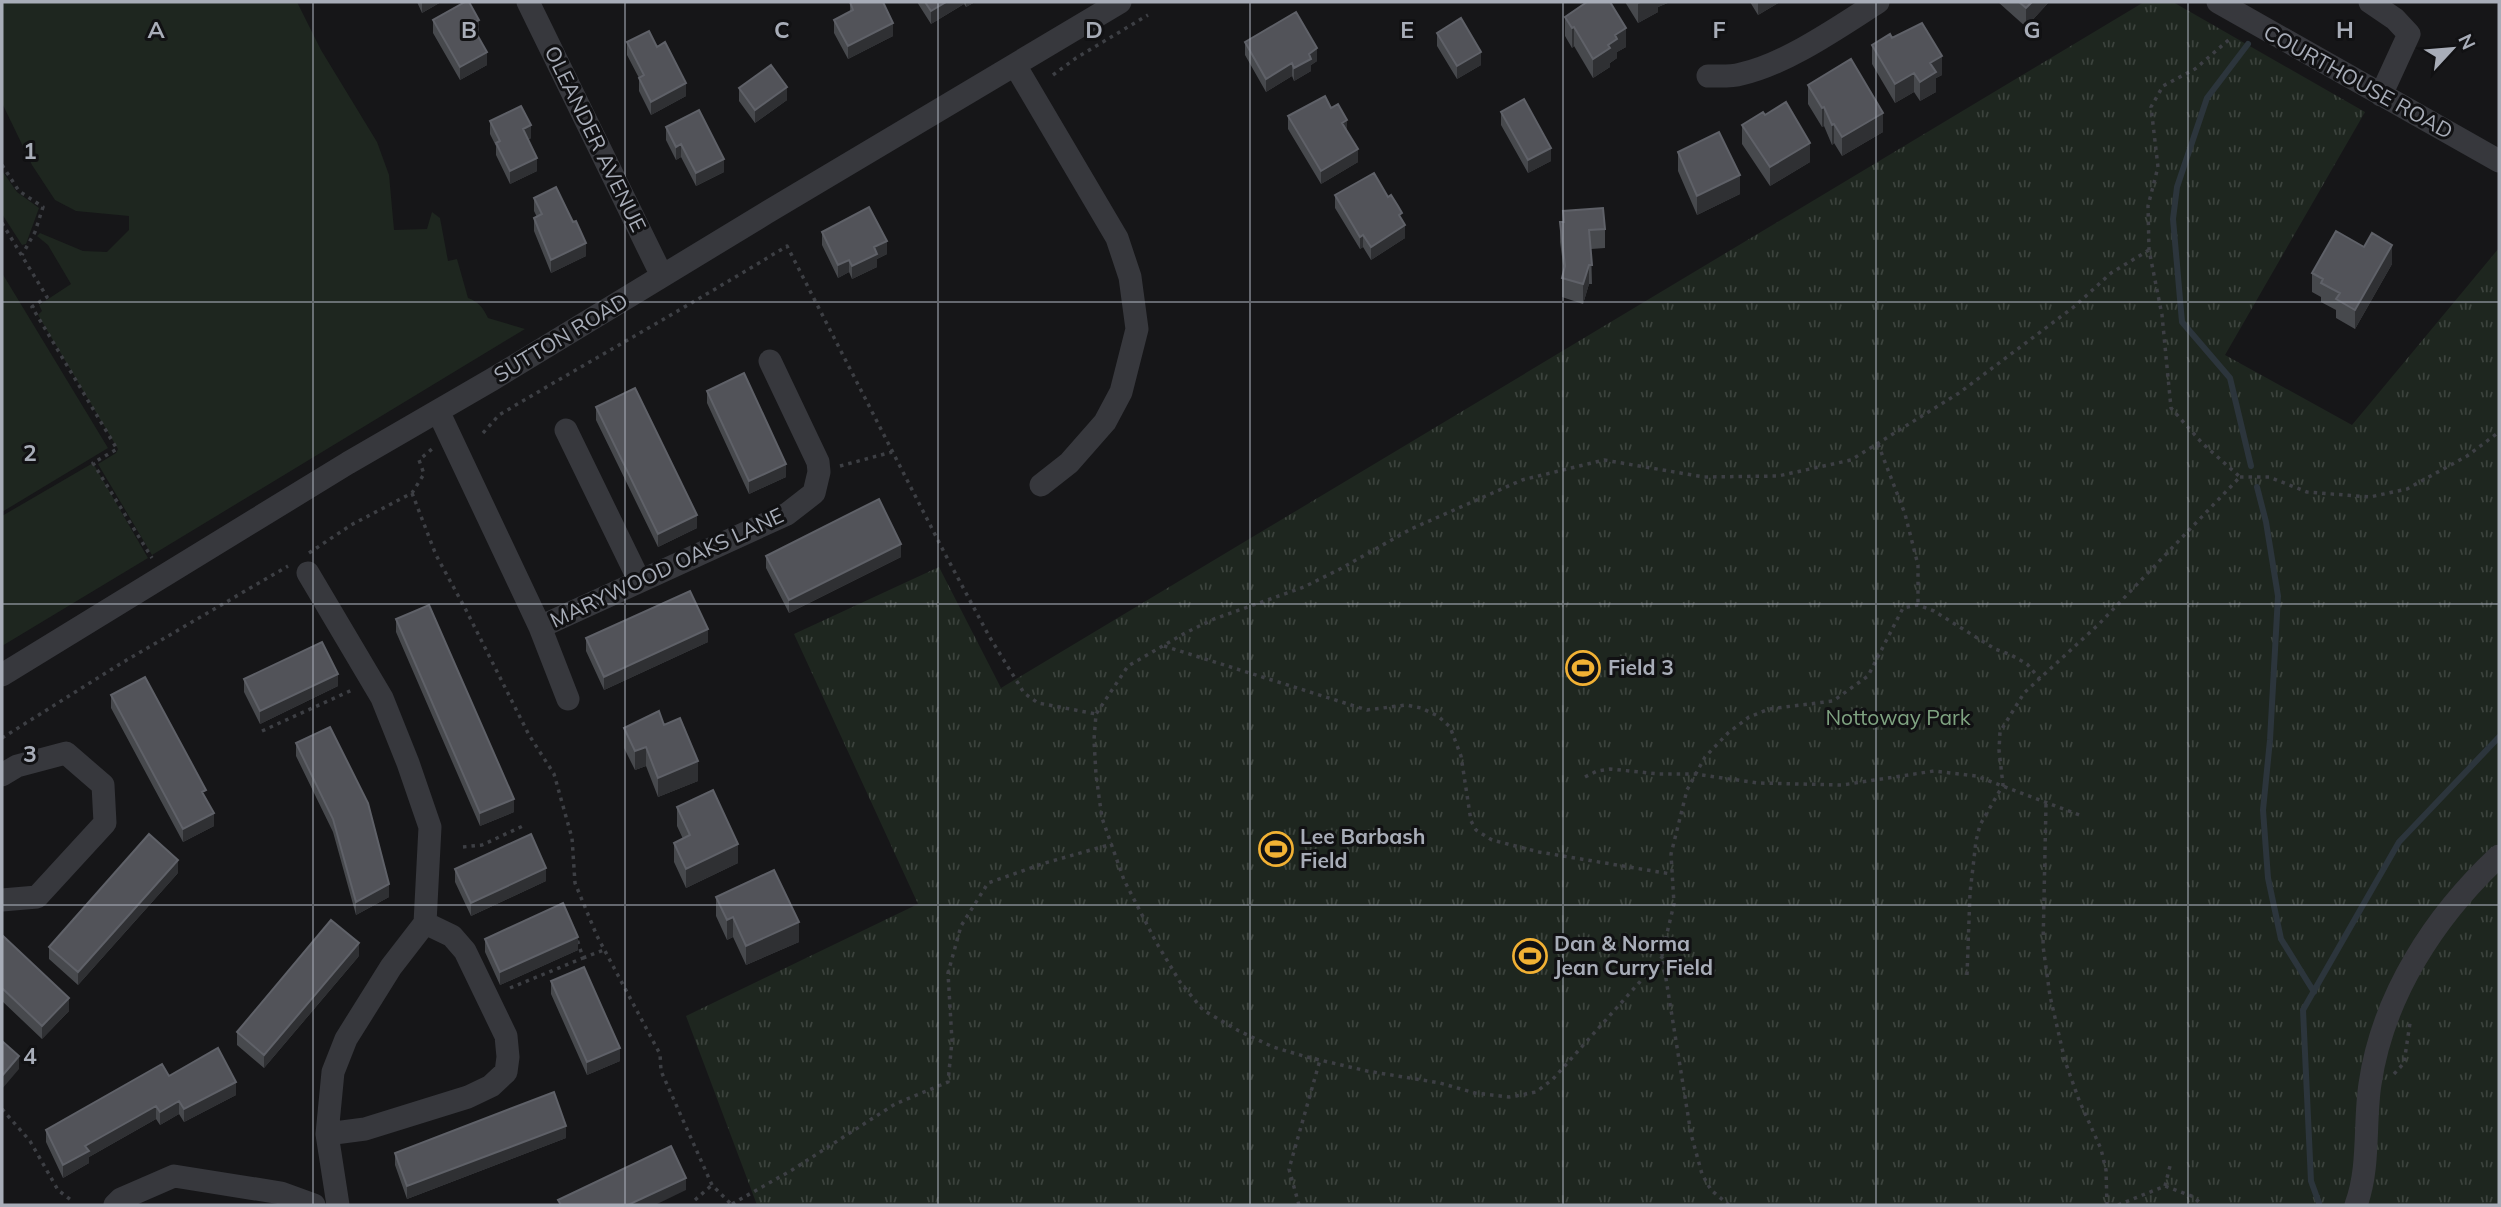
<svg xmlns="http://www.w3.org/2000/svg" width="2501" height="1207" viewBox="0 0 2501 1207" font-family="Mulish,sans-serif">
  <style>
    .grass { fill: #1e261f }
    .park { fill: url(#park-tufts) }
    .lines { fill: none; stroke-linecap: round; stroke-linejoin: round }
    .stream { stroke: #2c353c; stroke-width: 6 }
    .path { stroke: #3d3f44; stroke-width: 3.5; stroke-dasharray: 3.5 5; stroke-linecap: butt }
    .minor { stroke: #37383d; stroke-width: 23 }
    .wall { fill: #47494d }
    .shaded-wall { fill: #2f3033 }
    .building { fill: #525359; stroke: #5f6168; stroke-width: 2 }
    .grid { fill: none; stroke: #a8adb8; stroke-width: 2; stroke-opacity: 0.55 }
    .labels { text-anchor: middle; stroke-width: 6; stroke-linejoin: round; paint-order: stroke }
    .street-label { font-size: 21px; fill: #a8adb8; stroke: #111113 }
    .poi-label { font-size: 21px; font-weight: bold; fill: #a8adb8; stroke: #111113; text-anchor: start }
    .park-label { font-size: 21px; fill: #7fa381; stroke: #111113 }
    .grid-label { font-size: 23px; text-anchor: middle; font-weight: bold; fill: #a8adb8; stroke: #111113; stroke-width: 6; stroke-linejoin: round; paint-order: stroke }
  </style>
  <defs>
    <pattern id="park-tufts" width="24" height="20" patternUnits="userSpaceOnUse" patternTransform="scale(1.75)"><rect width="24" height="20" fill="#1e261f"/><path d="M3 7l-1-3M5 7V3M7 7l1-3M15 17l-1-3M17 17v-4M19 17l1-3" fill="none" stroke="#3c433d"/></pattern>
  </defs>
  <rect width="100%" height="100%" fill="#161618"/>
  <path class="grass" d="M2 2H297L321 50 377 142 389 175 394 230 427 229 432 212 440 218 448 261 457 259 468 298C479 302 483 308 488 318L525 329 152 555 98 464 116 453 118 449 38 315 42 311 39 305 71 284 48 245 37 236 40 233 83 251 107 252 129 230V216L76 211 55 200 32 165 2 103Z
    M3 172 17 192 39 208 26 244 22 245 2 214Z
    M2 273 108 448 2 512Z
    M93 463 148 558 2 646V516Z"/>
  <path class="park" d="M2144 2H2173L2365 112 2225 355 2352 425 2499 248V1205H757L686 1016 918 904 794 634 939 567 1001 688Z"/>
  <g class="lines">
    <path class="stream" d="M2248 44 2207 98 2177 187 2173 219 2182 322 2230 378 2251 466
      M2257 487 2266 522 2278 596 2270 740 2263 810 2268 878 2281 939 2314 992
      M2319 1203 2311 1181 2303 1010 2399 842 2499 737"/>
    <path class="path" d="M1053 75 1076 58 1148 15
      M2 165 19 191 43 207 35 232 22 255
      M2 223 47 297 32 307 117 449 93 463 152 558
      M483 433 499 415C595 358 692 304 787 246L944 552 989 636 1024 693 1038 703 1096 714
      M1878 444 1905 514 1918 565V605
      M840 466 892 452
      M2240 477H2269L2307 492 2370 497 2407 489 2467 456 2499 432
      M412 493 436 555 466 610 529 735 554 774 572 838 575 883 597 936 660 1054 661 1071 712 1185 732 1205
      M309 553 351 525 412 493 424 474 419 460 433 448
      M1164 646 1367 710 1406 705 1421 708 1438 716 1450 727 1461 756 1471 821 1476 830 1492 840 1539 852 1671 874
      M262 731 352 690
      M2 738 120 664 288 566
      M1585 777 1597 771 1610 769 1659 774H1695L1758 783 1842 785 1934 771 1976 776 2082 816
      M2046 804 2043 946 2050 996 2065 1061 2079 1100 2101 1149 2106 1170 2107 1205
      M463 847 482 845 525 825
      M1663 956 1553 1079 1536 1092 1521 1095 1509 1097 1475 1093 1440 1083 1367 1071 1307 1057 1273 1047 1239 1031 1203 1010 1180 982 1156 942 1124 880 1102 818 1096 775 1094 740 1096 714 1128 666 1185 633 1214 619 1304 587 1340 569 1411 529 1522 480 1604 460 1704 477 1778 476 1851 460 1959 393 2075 306 2111 273 2149 250
      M583 958 604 950
      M1967 975 1970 893 1976 841 1980 825 2003 785 1999 750 2000 732 2024 693 2099 624 2240 477 2202 443 2171 408 2162 315 2149 250 2148 206 2158 167 2151 107 2163 86 2195 69 2232 37
      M510 988 583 958 577 939
      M2394 1074 2404 1063 2410 1023
      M2 1109 30 1141 58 1190 71 1200
      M2165 1186 2171 1162
      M695 1200 712 1185
      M732 1204 792 1170 895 1104 948 1082 952 1041 948 973 961 926 988 883 1045 863 1112 844
      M1299 1205 1289 1169 1320 1060
      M1729 1205 1711 1190 1702 1174 1691 1134 1662 954 1674 904 1671 854 1687 790 1705 757 1728 733 1749 717 1769 709 1833 701 1868 676 1903 608 1918 605 1934 611 1995 649 2011 655 2027 664 2040 679
      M2118 1205 2165 1186 2194 1197 2202 1205"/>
    <path class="minor" d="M528 2 662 276
      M2218 2 2499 161
      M2370 2 2395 19 2409 34 2381 95
      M1015 65 1117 238 1130 277 1137 329 1121 392 1105 422 1069 463 1041 485
      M1708 76C1719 76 1731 77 1741 74 1786 64 1839 27 1878 2
      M438 411 540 627 568 699
      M566 430 639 580
      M308 573 382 698 408 763 430 827 425 923 391 967 346 1039 333 1072 327 1134 338 1205
      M540 627 787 514 814 493 819 472 818 462 770 361
      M2 675 348 463 493 379 766 213 1120 2
      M2 775 17 766 66 753 103 785 105 823 37 897 2 900
      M327 1134 365 1129 468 1097 491 1086 506 1072 508 1057 506 1036 465 951 452 936 425 923
      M115 1205 121 1199 174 1176 281 1193 314 1205
      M2356 1205C2370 1167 2364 1123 2370 1084 2383 995 2435 916 2499 856"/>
  </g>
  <path class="wall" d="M417 2H441L422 13Z
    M850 2 893 36 848 59 834 33V20L850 12Z
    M917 2H975L966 7 964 4 931 24Z
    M1625 2H1670L1658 7V12L1638 23Z
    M1750 2H1780L1758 15Z
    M1998 2H2049L2026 27Z
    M1565 17 1626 47 1617 52V58L1610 63V67L1593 78 1574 46 1572 48 1565 36Z
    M433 20 479 33 477 34 487 65 460 80 433 33Z
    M1437 33 1481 65 1457 79 1437 46Z
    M1892 38 1942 75 1936 78V92L1920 101 1914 92 1895 103 1872 64V45Z
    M627 42 657 47 686 96 651 115 639 91V78L627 55Z
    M1245 42 1317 61 1311 65V71L1294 81 1292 76 1266 92 1245 55Z
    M1808 85 1883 132 1842 156 1834 143 1832 145 1824 126 1822 127 1808 104Z
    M739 88 787 100 755 123 739 101Z
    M1331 108 1347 132 1358 162 1321 184 1288 129V116Z
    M1501 112 1551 161 1528 173 1501 125Z
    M1765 115 1810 162 1770 186 1742 144V125Z
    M490 121 531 138 528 140 537 171 510 184 496 155V146L490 134Z
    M666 127 724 172 696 186 681 157 676 160 666 140Z
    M1678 152 1740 194 1697 215 1678 171Z
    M1335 195 1402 221 1405 238 1371 260 1363 247 1360 249 1335 208Z
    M534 198 586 256 551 273 534 231V218L537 217 534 211Z
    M1563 211 1605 229V248L1591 249 1592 284H1589L1583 304 1562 297V278L1564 271 1560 242V222H1563Z
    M822 232 887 254 877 259V267L852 279 849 272 838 278 822 245Z
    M2392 264 2355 329 2336 318V310L2321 302V297L2312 292V273Z
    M707 391 786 477 749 494 707 403Z
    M596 407 697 528 658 547 596 420Z
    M766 556 901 557 789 613 766 568Z
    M396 619 514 812 480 826 396 632Z
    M586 638 708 642 604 690 586 651Z
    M244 679 338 686 260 724 244 692Z
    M111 695 214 826 183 842 111 708Z
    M664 725 698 781 658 797 646 766 635 770 624 748V728Z
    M296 743 389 897 356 915 333 832 296 756Z
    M677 807 738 863 686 888 674 862V843L683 839 677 826Z
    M455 869 546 881 471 916 455 882Z
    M178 873 78 985 49 959V947Z
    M716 897 799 942 746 965 733 937 727 940 716 916Z
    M2 935 69 1011 42 1039 2 1001Z
    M485 939 578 950 500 985 485 952Z
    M359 956 264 1068 237 1045V1032Z
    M551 981 620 1061 587 1075 551 994Z
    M169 1076 236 1095 184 1122 179 1114 160 1125 156 1119 89 1157V1163L63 1178 46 1142V1130Z
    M566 1138 407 1199 395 1165V1153Z"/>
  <path class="shaded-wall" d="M422 2H441L422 13Z
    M946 2H964V4L931 24V11Z
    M966 2H975L966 7Z
    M1642 2H1670L1658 7V12L1638 23V4Z
    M1759 2H1780L1758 15V3Z
    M2032 2H2049L2026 27V8Z
    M479 20V33L471 37V24Z
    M893 23V36L848 59V46Z
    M1574 27V46L1572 48V28Z
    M1626 28V47L1617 52V58L1610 63V67L1593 78V59L1608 45 1615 35Z
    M1317 48V61L1311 65V71L1294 81V68L1309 54Z
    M487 52V65L460 80V67Z
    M1481 52V65L1457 79V66Z
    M1942 56V75L1936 78V92L1920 101V82L1930 63Z
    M1292 63V76L1266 92V79Z
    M1914 73V92L1895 103V84Z
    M686 83V96L651 115V102Z
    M787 87V100L755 123V110Z
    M1824 107V126L1822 127V108Z
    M1883 113V132L1842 156V137Z
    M1347 120V133L1342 123Z
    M1834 124V143L1832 145V125Z
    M531 125V138L523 142V129Z
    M1810 143V162L1770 186V167Z
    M681 144V157L676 160V147Z
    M1551 148V161L1528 173V160Z
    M1358 149V162L1321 184V171Z
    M537 158V171L510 184V171Z
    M724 159V172L696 186V173Z
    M1740 175V194L1697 215V196Z
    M1405 225V238L1371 260V247Z
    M1363 235V247L1360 249V237Z
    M887 241V254L877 259V267L852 279V266L874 247Z
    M586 243V256L551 273V260Z
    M2392 245V264L2355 329V310Z
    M849 260V272L838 278V265Z
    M1589 265V284L1583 304V284Z
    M786 464V477L749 494V481Z
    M697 515V528L658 547V534Z
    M901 544V557L789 613V600Z
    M708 629V642L604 690V677Z
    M338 674V686L260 724V711Z
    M646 747V766L635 770V751Z
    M698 761V781L658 797V778Z
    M514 799V812L480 826V813Z
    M214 813V826L183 842V829Z
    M738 844V863L686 888V869Z
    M178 860V873L78 985V972Z
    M546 868V881L471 916V903Z
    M389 884V897L356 915V902Z
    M733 917V937L727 940V920Z
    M799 922V942L746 965V946Z
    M578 937V950L500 985V972Z
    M359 943V956L264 1068V1055Z
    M69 998V1011L42 1039V1026Z
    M620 1048V1061L587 1075V1062Z
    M19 1056V1069L2 1089V1076Z
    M236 1082V1095L184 1122V1109Z
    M179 1101V1114L160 1125V1112Z
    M156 1106V1119L89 1157V1163L63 1178V1165L85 1146Z
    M566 1126V1138L407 1199V1186Z
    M686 1178V1190L655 1205H628Z"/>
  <path class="building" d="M465 2H469L479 20 471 24 487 52 460 67 433 20Z
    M850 2H883L893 23 848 46 834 20 853 10Z
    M925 2H946L931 11Z
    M1587 2H1610L1626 28 1615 35 1617 39 1608 45 1610 48 1593 59 1574 27 1572 28 1565 17Z
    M2019 2H2032L2026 8Z
    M1296 12 1317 48 1309 54 1311 59 1294 68 1292 63 1266 79 1245 42Z
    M1461 18 1481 52 1457 66 1437 33Z
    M1922 23 1942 56 1930 63 1936 72 1920 82 1914 73 1895 84 1872 45 1890 34 1892 38Z
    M649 31 657 47 665 42 686 83 651 102 639 78 644 75 627 42Z
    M1851 59 1883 113 1842 137 1834 124 1832 125 1824 107 1822 108 1808 85Z
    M771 65 787 87 755 110 739 88Z
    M1325 96 1331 108 1338 104 1347 120 1342 123 1358 149 1321 171 1288 116Z
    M1524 99 1551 148 1528 160 1501 112Z
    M1786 102 1810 143 1770 167 1742 125 1763 112 1765 115Z
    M521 106 531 125 523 129 537 158 510 171 496 143 500 141 490 121Z
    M699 110 724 159 696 173 681 144 676 147 666 127Z
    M1719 132 1740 175 1697 196 1678 152Z
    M1374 173 1388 197 1391 195 1398 206 1402 213 1399 215 1405 225 1371 247 1363 235 1360 237 1335 195Z
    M556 187 573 222 576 221 586 243 551 260 534 218 542 214 534 198Z
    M869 207 887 241 874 247 877 254 852 266 849 260 838 265 822 232Z
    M1603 208 1605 229 1589 230 1592 265H1589L1583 284 1562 278 1565 266 1560 222H1564L1563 211Z
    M2336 231 2364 247 2372 233 2392 245 2355 310 2336 299 2340 293 2321 283 2323 279 2312 273Z
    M744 373 786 464 749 481 707 391Z
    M635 388 697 515 658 534 596 407Z
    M879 499 901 544 789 600 766 556Z
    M690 591 708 629 604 677 586 638Z
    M429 605 514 799 480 813 396 619Z
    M322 642 338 674 260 711 244 679Z
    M145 677 206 790 202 792 214 813 183 829 111 695Z
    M659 711 664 725 680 718 698 761 658 778 646 747 635 751 624 728Z
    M330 727 368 803 389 884 356 902 333 819 296 743Z
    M713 790 738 844 686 869 674 843 690 835 677 807Z
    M149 834 178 860 78 972 49 947Z
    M531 834 546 868 471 903 455 869Z
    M774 870 799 922 746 946 733 917 727 920 716 897Z
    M563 903 578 937 500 972 485 939Z
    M331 920 359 943 264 1055 237 1032Z
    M2 935 69 998 42 1026 2 988Z
    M584 967 620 1048 587 1062 551 981Z
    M2 1041 19 1056 2 1076Z
    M218 1048 236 1082 184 1109 179 1101 160 1112 156 1106 85 1146 89 1151 63 1165 46 1130 162 1064 169 1076Z
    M554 1092 566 1126 407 1186 395 1153Z
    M671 1146 686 1178 628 1205H561L558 1200Z"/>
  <path class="grid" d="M313 2V1205M625 2V1205M938 2V1205M1250 2V1205M1563 2V1205M1876 2V1205M2188 2V1205M2 302H2499M2 604H2499M2 905H2499"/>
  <defs>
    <g id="stadium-ring" transform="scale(1.75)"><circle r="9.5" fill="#111113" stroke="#f2b134" stroke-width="1.5"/><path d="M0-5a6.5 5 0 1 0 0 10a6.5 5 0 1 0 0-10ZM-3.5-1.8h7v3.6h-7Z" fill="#f2b134"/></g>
  </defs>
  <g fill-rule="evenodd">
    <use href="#stadium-ring" x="1583" y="668"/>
    <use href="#stadium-ring" x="1276" y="849"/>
    <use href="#stadium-ring" x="1530" y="956"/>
  </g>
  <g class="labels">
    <g class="street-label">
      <text transform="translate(2358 82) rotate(29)" y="7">COURTHOUSE ROAD</text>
      <text transform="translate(595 139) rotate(64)" y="7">OLEANDER AVENUE</text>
      <text transform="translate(561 338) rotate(-31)" y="7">SUTTON ROAD</text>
      <text transform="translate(667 568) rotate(-25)" y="7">MARYWOOD OAKS LANE</text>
    </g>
    <g class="poi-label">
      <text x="1608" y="675">Field 3</text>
      <text x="1300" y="844">Lee Barbash<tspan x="1300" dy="24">Field</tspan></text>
      <text x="1554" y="951">Dan &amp; Norma<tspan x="1554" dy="24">Jean Curry Field</tspan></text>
    </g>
    <g class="park-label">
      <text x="1898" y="725">Nottoway Park</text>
    </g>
  </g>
  <g class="grid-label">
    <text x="156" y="38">A</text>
    <text x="469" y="38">B</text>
    <text x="782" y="38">C</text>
    <text x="1094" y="38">D</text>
    <text x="1407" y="38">E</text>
    <text x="1719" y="38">F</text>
    <text x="2032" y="38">G</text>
    <text x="2345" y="38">H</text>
    <text x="30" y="159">1</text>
    <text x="30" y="461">2</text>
    <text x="30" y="762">3</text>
    <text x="30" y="1064">4</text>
  </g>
  <rect width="2501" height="1207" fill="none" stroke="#a8adb8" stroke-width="7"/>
  <g transform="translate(2452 49) rotate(64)" stroke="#111113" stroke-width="5" paint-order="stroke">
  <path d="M0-5L12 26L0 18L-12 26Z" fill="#a8adb8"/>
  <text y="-10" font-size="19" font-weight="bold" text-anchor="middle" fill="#a8adb8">N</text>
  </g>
</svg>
